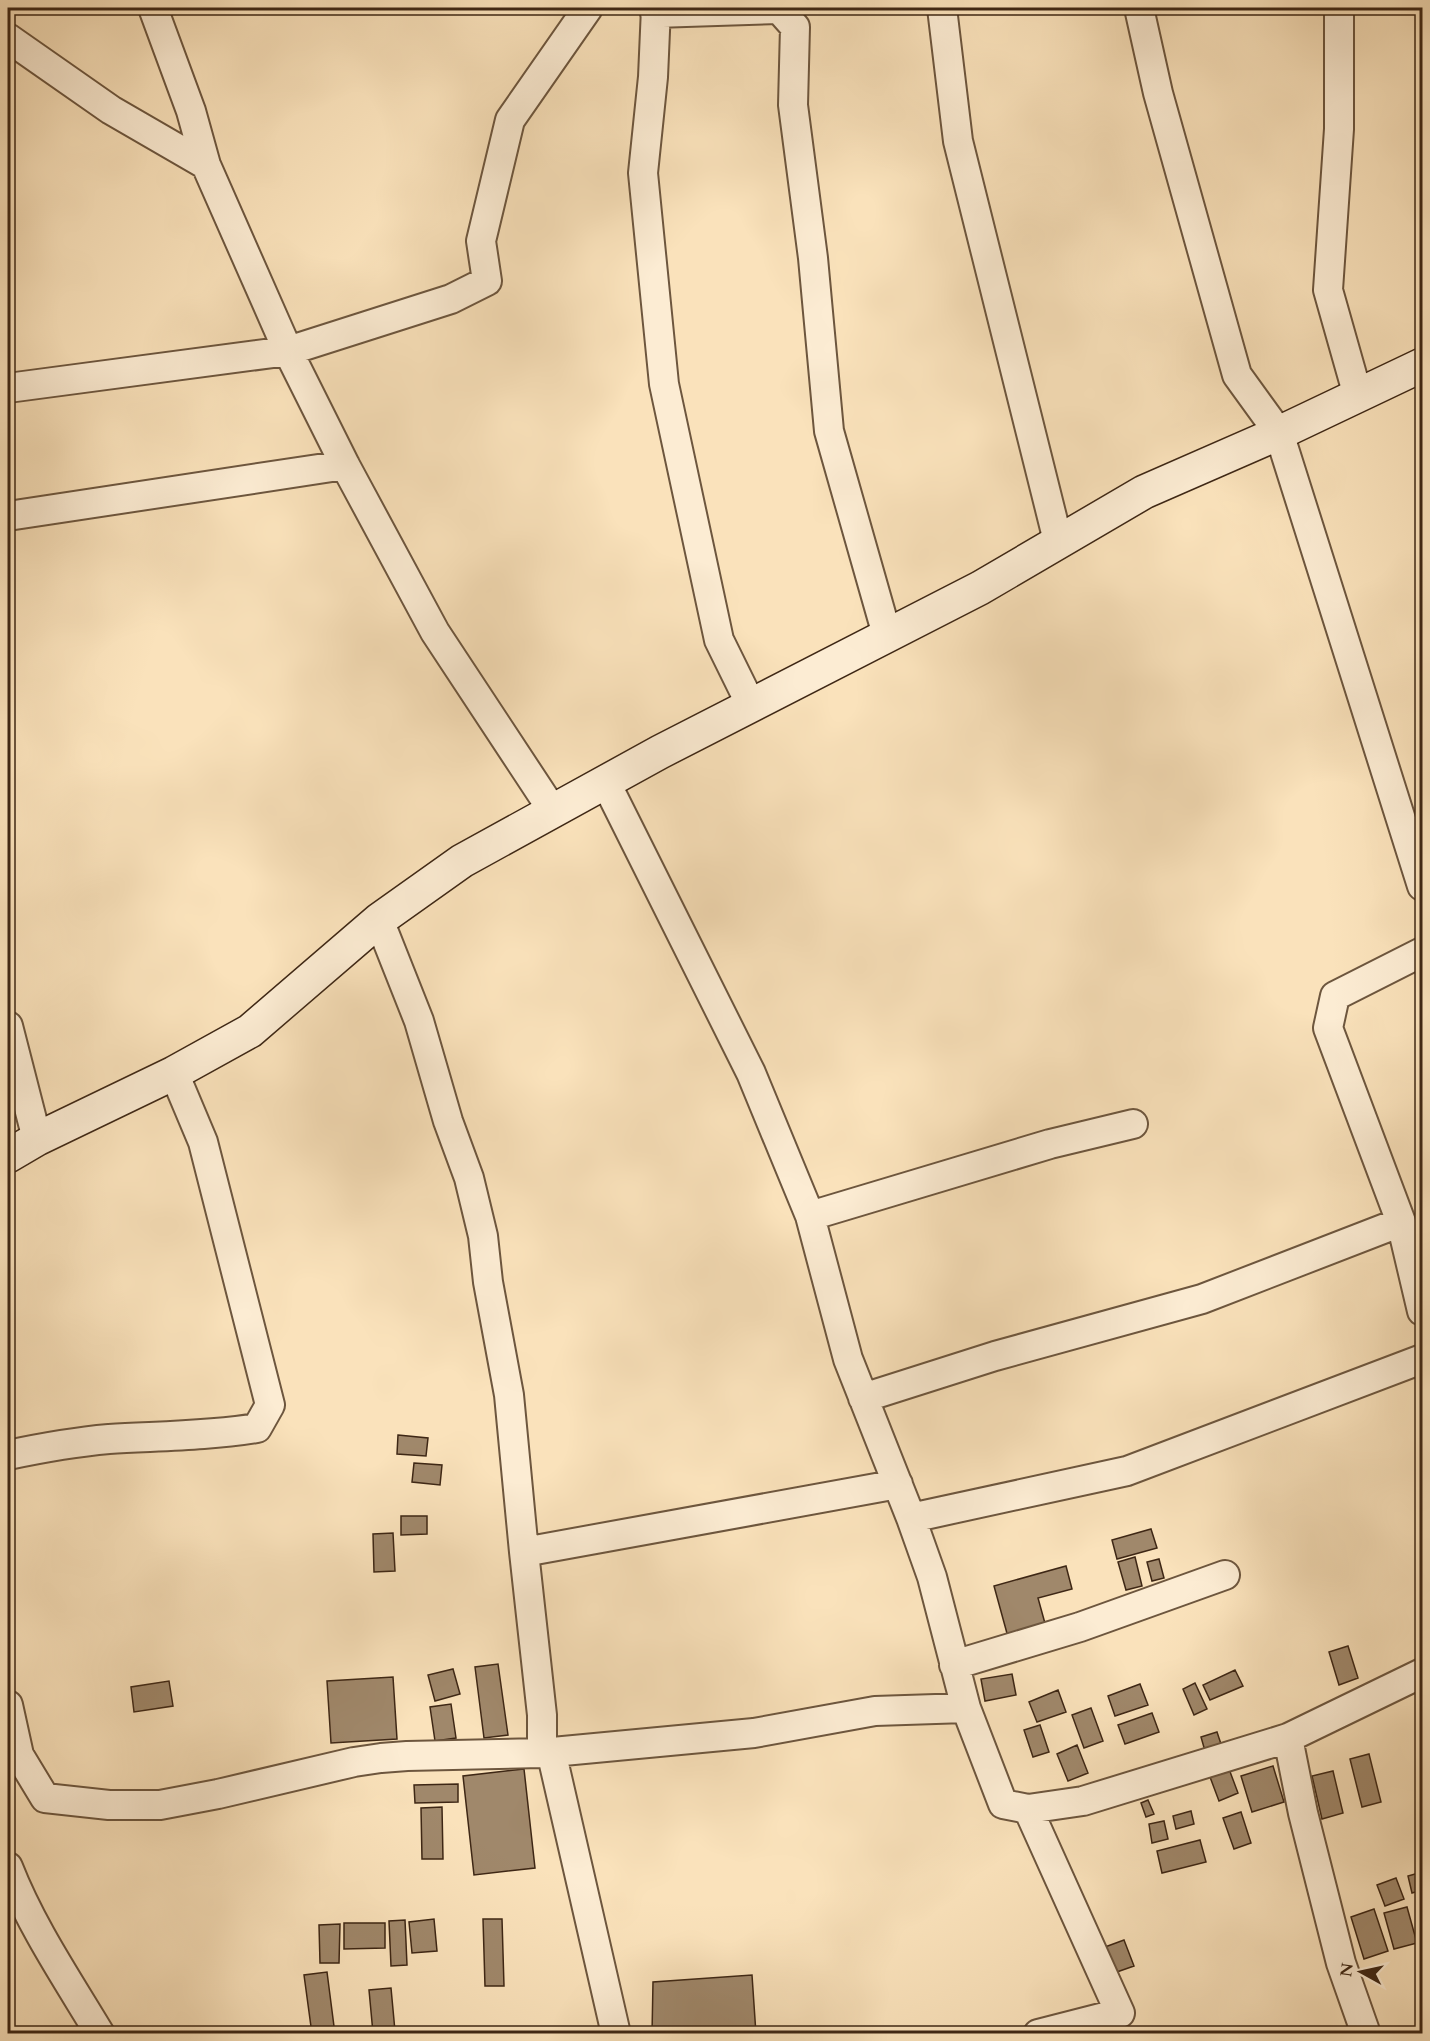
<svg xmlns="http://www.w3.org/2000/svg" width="1430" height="2041" viewBox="0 0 1430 2041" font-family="Cardo,serif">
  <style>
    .building { fill: #a0886b; stroke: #3e2715; stroke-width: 1.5 }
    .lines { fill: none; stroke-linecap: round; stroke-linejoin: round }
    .street-casing { stroke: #6d563e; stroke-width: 32 }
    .secondary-casing { stroke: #3e2715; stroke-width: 36 }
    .street { stroke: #fcecd3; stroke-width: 28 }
    .secondary { stroke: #fcecd3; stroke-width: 33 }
  </style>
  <rect width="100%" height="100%" fill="#fae2bb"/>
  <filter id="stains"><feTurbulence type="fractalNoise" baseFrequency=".00333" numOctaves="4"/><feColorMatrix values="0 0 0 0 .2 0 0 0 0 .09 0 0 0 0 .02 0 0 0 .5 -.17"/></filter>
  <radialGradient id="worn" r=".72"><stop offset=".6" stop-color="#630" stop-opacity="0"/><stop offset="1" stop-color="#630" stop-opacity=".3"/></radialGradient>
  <path class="building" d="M398 1435 428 1438 426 1456 397 1454Z
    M414 1463 442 1465 440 1485 412 1482Z
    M401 1516H427V1534L401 1535Z
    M1151 1529 1157 1548 1117 1559 1112 1540Z
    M393 1533 395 1571 374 1572 373 1534Z
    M1135 1557 1142 1586 1126 1590 1118 1562Z
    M1159 1559 1164 1578 1152 1581 1147 1562Z
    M1066 1566 1072 1589 1038 1598 1046 1627 1008 1637 994 1586Z
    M1348 1646 1358 1678 1339 1685 1329 1652Z
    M498 1664 508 1735 484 1738 475 1667Z
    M453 1669 460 1694 435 1701 428 1675Z
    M1235 1670 1243 1686 1210 1700 1203 1685Z
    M1012 1674 1016 1695 985 1701 981 1679Z
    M393 1677 397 1739 331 1743 327 1681Z
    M169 1681 173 1706 134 1712 131 1687Z
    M1195 1683 1207 1709 1194 1715 1183 1689Z
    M1140 1684 1148 1705 1115 1716 1108 1696Z
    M1058 1690 1066 1712 1037 1722 1029 1702Z
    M451 1704 456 1738 435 1741 430 1707Z
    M1091 1708 1103 1741 1084 1748 1072 1715Z
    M1152 1713 1159 1732 1125 1744 1118 1725Z
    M1040 1725 1049 1752 1033 1757 1024 1730Z
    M1217 1732 1224 1753 1207 1758 1201 1737Z
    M1077 1745 1088 1773 1068 1781 1057 1754Z
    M1369 1754 1381 1802 1362 1807 1350 1759Z
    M1273 1766 1284 1802 1252 1812 1241 1776Z
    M524 1769 535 1868 474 1875 463 1776Z
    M1229 1769 1238 1793 1219 1801 1210 1777Z
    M1333 1771 1343 1813 1322 1819 1312 1776Z
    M458 1784V1802L415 1803 414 1785Z
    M1148 1800 1154 1814 1146 1817 1141 1803Z
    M442 1807 443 1859H422L421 1808Z
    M1191 1811 1194 1824 1176 1829 1173 1816Z
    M1241 1812 1251 1843 1234 1849 1223 1818Z
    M1164 1821 1168 1839 1152 1843 1149 1824Z
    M1200 1840 1206 1862 1162 1873 1157 1851Z
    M1422 1872V1890L1412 1893 1408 1876Z
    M1396 1878 1404 1899 1385 1906 1377 1885Z
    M1407 1907 1417 1943 1394 1949 1384 1913Z
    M1374 1909 1388 1951 1364 1959 1351 1917Z
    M434 1919 437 1951 412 1953 409 1922Z
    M483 1919H502L504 1986H485Z
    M405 1920 407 1965 391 1966 389 1921Z
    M344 1923H385V1948L344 1949Z
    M340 1924 339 1963H320L319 1925Z
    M1124 1940 1134 1966 1114 1973 1105 1947Z
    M327 1972 335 2034H312L304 1975Z
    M752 1975 756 2034H652L653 1982Z
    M391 1988 395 2031 373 2033 369 1990Z"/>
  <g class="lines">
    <g class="street-casing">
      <path id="street" d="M153 8 191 111 206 165
        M656 8 653 77 643 173 664 384 719 640 751 705
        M942 8 958 141 1058 541
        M1139 8 1158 93 1237 375 1279 433 1422 886
        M1339 8V129L1328 290 1358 396
        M655 13 779 9 795 27 793 105 813 258 829 431 887 635
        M8 38 111 110 206 165 288 351 345 465 435 632 553 811
        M8 388 288 351 451 299 487 281 481 241 510 120 588 8
        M8 516 345 465
        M606 783 751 1073 810 1216 848 1359 911 1518 932 1577 966 1708 1003 1804 1028 1809 1083 1801 1288 1738 1422 1673
        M379 920 419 1021 448 1121 469 1178 483 1236 488 1282 509 1395 524 1552 542 1715V1753
        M1422 952 1335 996 1328 1028 1401 1222 1422 1311
        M8 1026 37 1139
        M810 1216 1050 1144 1133 1124
        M863 1398 995 1356 1202 1299 1401 1222
        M8 1455C41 1448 75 1442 109 1439 158 1436 208 1436 257 1428L270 1405 203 1142 174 1073
        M911 1518 1127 1471 1422 1359
        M524 1552 898 1484
        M954 1665 1080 1627 1225 1575
        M8 1705 19 1755
        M1288 1738 1303 1813 1341 1963 1366 2034
        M551 1751 616 2034
        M8 1755H19L45 1798 109 1805H160L218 1794 354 1762 381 1758 407 1756 542 1753 754 1733 875 1711 966 1708
        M1028 1809 1120 2013 1038 2034
        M8 1867C31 1926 67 1979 100 2034"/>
    </g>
    <g class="secondary-casing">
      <path id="secondary" d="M8 1156 37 1139 174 1073 250 1031 379 920 462 861 660 752 980 588 1144 492 1279 433 1422 365"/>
    </g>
    <use href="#street" class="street"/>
    <use href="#secondary" class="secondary"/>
  </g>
  <rect width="1430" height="2041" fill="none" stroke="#fae2bb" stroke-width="30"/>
  <rect x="9" y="9" width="1412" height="2023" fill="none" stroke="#3e2715" stroke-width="3"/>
  <rect x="15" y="15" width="1400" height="2011" fill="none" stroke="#3e2715" stroke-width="1.5"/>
  <g transform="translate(1361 1972) rotate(278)" stroke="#fcecd3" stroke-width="4.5" paint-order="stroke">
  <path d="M0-4.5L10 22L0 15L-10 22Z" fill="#3e2715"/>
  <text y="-9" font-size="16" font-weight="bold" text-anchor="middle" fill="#3e2715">N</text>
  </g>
  <rect width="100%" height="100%" filter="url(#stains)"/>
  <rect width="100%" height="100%" fill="url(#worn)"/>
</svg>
